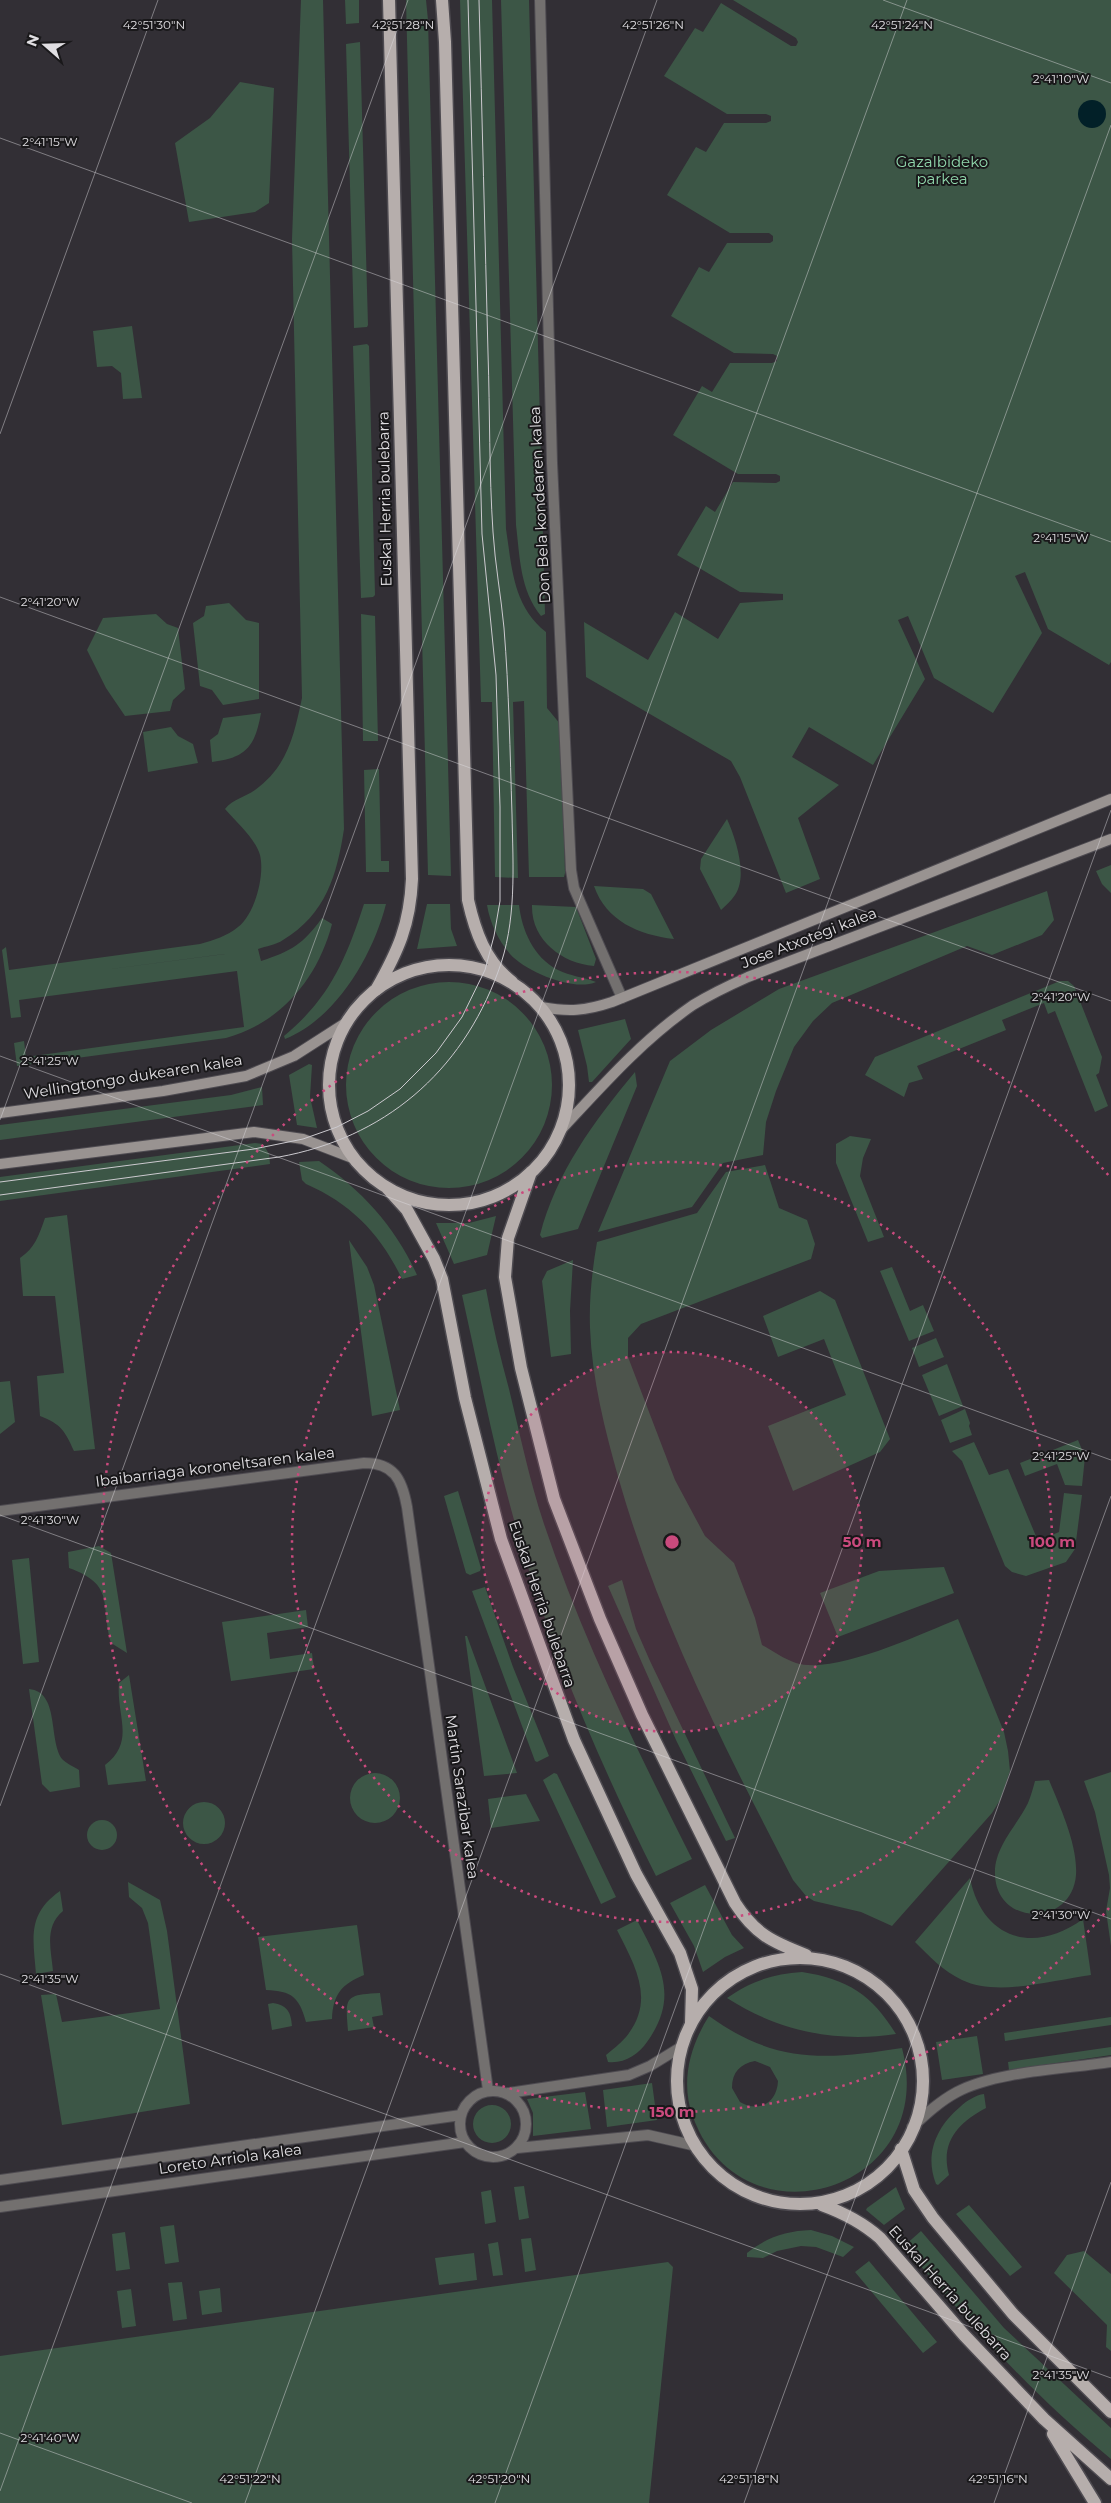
<svg xmlns="http://www.w3.org/2000/svg" width="1111" height="2503" viewBox="0 0 1111 2503" font-family="Montserrat,sans-serif">
  <style>
    .green { fill: #3c5646; fill-rule: evenodd }
    .water { fill: #022028 }
    .lines { fill: none; stroke-linecap: round; stroke-linejoin: round }
    .street-casing { stroke: #4e4b51; stroke-width: 12 }
    .secondary-casing { stroke: #4e4b51; stroke-width: 12 }
    .primary-casing { stroke: #4e4b51; stroke-width: 15 }
    .street { stroke: #73706f; stroke-width: 10 }
    .secondary { stroke: #999391; stroke-width: 10 }
    .primary { stroke: #b6aeac; stroke-width: 12 }
    .tram { stroke: #cccacf; stroke-width: 1 }
    .ticks { fill: none; stroke: #e0dee2; stroke-width: 1; stroke-opacity: 0.45 }
    .ring { fill: none; stroke: #ca4a7d; stroke-width: 2.5; stroke-dasharray: 2.5 5 }
    .labels { text-anchor: middle; stroke-width: 4; stroke-linejoin: round; paint-order: stroke }
    .park-label { font-size: 15px; fill: #91d8ad; stroke: #19181a }
    .street-label { font-size: 15px; fill: #e0dee2; stroke: #19181a }
    .ticks-label { font-size: 12px; text-anchor: middle; fill: #e0dee2; stroke: #19181a; stroke-width: 4; stroke-linejoin: round; paint-order: stroke }
    .centre { fill: #ca4a7d; stroke: #19181a; stroke-width: 2.5 }
    .ring-label { font-size: 15px; text-anchor: middle; font-weight: bold; fill: #ca4a7d; stroke: #19181a; stroke-width: 4; stroke-linejoin: round; paint-order: stroke }
  </style>
  <rect width="100%" height="100%" fill="#322f35"/>
  <path class="green" d="M301 0H323L344 829C337 875 326 914 283 940 276 945 266 946 258 949L261 961C292 951 303 944 322 918L332 924C318 978 281 1023 226 1038L17 1066 14 1043 24 1041 26 1057 244 1027 237 971 19 1000 21 1017 11 1018 2 950 6 947 9 970 200 944C214 940 227 936 238 927 255 914 265 875 260 855 255 838 236 822 225 809 233 799 245 797 255 790 288 766 294 735 302 698L292 239ZM225 954 81 973 224 954Z
    M345 0H359V23L346 24Z
    M406 0H426L428 20 451 876 428 875Z
    M460 0H492L506 529C512 568 513 606 546 632L547 708 561 725 565 873 564 877H529L524 701 513 702 518 878 495 877 492 702H481Z
    M501 0H529L545 614 541 616C520 590 520 558 516 525Z
    M733 0H1111V662L1109 665 1048 629 1025 572 1015 576 1042 633 993 713 934 678 908 616 898 620 925 679 873 765 809 727 792 757 839 785 798 818 820 879 786 893 740 777 731 761 586 677 584 622 648 660 675 612 718 639 740 603 783 600V594L740 592 677 555 706 506 715 512 733 482 776 483 780 481V476L776 474H738L673 435 702 386 712 392 730 363H772L777 361V356L773 354 734 353 671 316 699 267 709 272 727 243H770L773 241V236L769 233H730L667 195 696 147 706 152 724 123H766L771 121V116L766 114H727L664 76 695 28 703 32 721 3 791 46H796L798 42 796 38Z
    M360 42 368 325 367 327 354 328 346 44Z
    M240 82 274 88 269 203 255 212 189 222 175 143 210 118Z
    M132 326 142 398 123 399 121 373 112 366 97 367 93 331Z
    M367 344 369 346 375 595 373 597 361 598 353 346Z
    M229 603 246 620 259 623V699L223 705 212 690 200 686 193 623 204 616 206 606Z
    M156 614 167 624 178 628 185 689 173 700 170 711 125 716 106 688 87 650 103 618Z
    M361 614 375 616 378 741H363Z
    M261 713C255 747 246 758 212 762L210 740 218 734 223 718Z
    M171 727 178 736 193 744 198 763 148 772 143 732Z
    M379 769 381 861H389V872H366L364 770Z
    M727 819C736 839 748 876 735 895 731 901 726 905 721 910L700 869 701 859Z
    M1111 865V893L1102 884 1096 871Z
    M594 886 643 889 651 894 674 939C639 935 606 921 594 886Z
    M1047 891 1054 920 1042 935 992 955 967 946 832 1003 813 1021 794 1047 776 1091 766 1122 763 1155 723 1163 692 1207 598 1232 670 1061 711 1030 779 989Z
    M364 904H386C373 955 337 1018 285 1039L284 1036C330 998 346 959 364 904Z
    M427 904H450L451 929 457 946 417 949Z
    M487 905H519C522 930 533 957 558 970 570 976 583 977 596 982 573 992 525 971 510 954 498 940 490 923 487 905Z
    M532 905 576 907 596 959 594 966C562 963 531 940 532 905Z
    M1060 981H1068L1074 986 1102 1057 1099 1073 1096 1075 1108 1106 1095 1112 1055 1011 1048 1014 1044 1003 1002 1020 1006 1030 917 1066 923 1079 909 1083 904 1097 865 1075 875 1057Z
    M346 1085a103 103 0 1 1 206 0a103 103 0 1 1-206 0Z
    M625 1019 631 1039 592 1082H589L587 1066 578 1030Z
    M309 1064 312 1065 310 1097 317 1128 297 1125 289 1075Z
    M635 1072 637 1086 578 1229 542 1238 540 1235C556 1173 594 1121 635 1072Z
    M262 1087 263 1105 0 1140V1125L231 1095Z
    M850 1136 871 1139 863 1158 860 1176 884 1237 868 1242 836 1163V1144Z
    M255 1143 263 1144 269 1154 270 1164 0 1201V1177Z
    M319 1161C362 1190 396 1228 417 1275L402 1279C381 1235 352 1204 306 1184L302 1180 299 1162Z
    M765 1165 779 1208 807 1220 815 1244 811 1259 641 1324 628 1338V1357L675 1480 705 1536 734 1563 755 1618 762 1645C773 1651 784 1659 796 1663 835 1675 920 1634 958 1619L1004 1732 1008 1751 1010 1771 1000 1800 992 1813 892 1926 861 1912 814 1901 806 1896 793 1880C726 1751 659 1620 619 1480 605 1430 592 1380 590 1328 589 1299 592 1271 597 1242L697 1213 726 1172Z
    M67 1215 95 1449 74 1451C65 1431 61 1424 40 1416L37 1376 64 1373 55 1296H23L20 1258C35 1248 39 1235 45 1218Z
    M496 1216 487 1255 454 1264 436 1223H469Z
    M349 1240 367 1267 374 1285 400 1410 372 1416Z
    M573 1260 570 1311 571 1354 551 1357 542 1281 547 1271Z
    M892 1267 910 1311 923 1305 934 1331 909 1341 880 1271Z
    M486 1289C492 1323 500 1356 509 1389 520 1434 529 1479 544 1524 583 1640 637 1750 692 1859L656 1876C601 1766 552 1653 518 1534 495 1455 480 1375 462 1295Z
    M820 1291 835 1300 890 1439 880 1452 793 1491 768 1426 846 1395 824 1339 778 1357 763 1316Z
    M936 1338 944 1357 919 1367 912 1348Z
    M947 1364 963 1406 939 1416 922 1375Z
    M10 1381 15 1422 0 1434V1382Z
    M965 1409 970 1423 969 1426 972 1435 950 1443 941 1420Z
    M1078 1440 1085 1457 1082 1486 1065 1485 1057 1464 1025 1476 1020 1463Z
    M974 1442 989 1475 1008 1469 1038 1541 1059 1532 1064 1493 1082 1495 1075 1549 1066 1562 1026 1576 1012 1572 1005 1566 962 1461 952 1451Z
    M458 1491 481 1568 480 1571 470 1575 466 1573 444 1496Z
    M99 1546 111 1553 127 1653 111 1643C100 1604 116 1585 69 1568L68 1552Z
    M29 1558 39 1662 23 1664 12 1560Z
    M944 1567 954 1593 838 1637 820 1593 879 1571Z
    M622 1580 636 1629 650 1661 735 1838 726 1841 676 1740 608 1586Z
    M485 1587 513 1667 549 1756 537 1762 535 1761 472 1591Z
    M306 1610 308 1627 267 1633 270 1659 312 1653 314 1669 231 1681 222 1622Z
    M465 1636H467L517 1773 484 1776Z
    M129 1675 146 1781 108 1785 105 1765C136 1741 116 1716 119 1683Z
    M29 1689C60 1692 48 1739 62 1759 66 1763 74 1767 79 1770L80 1787 50 1792 42 1784Z
    M1111 1772V1946L1106 1911 1110 1888 1109 1875 1095 1812 1084 1781Z
    M554 1773 557 1774 616 1897 601 1904 543 1780Z
    M350 1798a25 25 0 1 1 50 0a25 25 0 1 1-50 0Z
    M1049 1780C1060 1807 1078 1845 1076 1875 1072 1927 996 1927 995 1874 994 1847 1017 1826 1028 1803 1031 1796 1033 1788 1035 1781Z
    M526 1794 540 1821 491 1828 488 1799Z
    M183 1823a21 21 0 1 1 42 0a21 21 0 1 1-42 0Z
    M87 1835a15 15 0 1 1 30 0a15 15 0 1 1-30 0Z
    M970 1878C982 1939 1034 1955 1083 1919L1091 1975C1053 1980 997 1997 962 1980 943 1971 929 1956 915 1942Z
    M128 1882 160 1900 167 1931 190 2104 62 2125 41 1995 56 1994 62 2022 160 2009 148 1923 142 1908 129 1897Z
    M705 1885 732 1935 744 1948 725 1957 703 1972 694 1946 670 1903Z
    M60 1891 63 1911C44 1927 51 1949 53 1971L36 1974C33 1938 27 1914 60 1891Z
    M637 1920C660 1965 680 1996 647 2042 639 2054 624 2064 608 2062L606 2055C612 2050 620 2044 626 2037 656 2000 635 1966 617 1930Z
    M357 1925 364 1975C342 1984 333 1994 332 2019L306 2022C299 1997 292 1991 266 1990L258 1937Z
    M802 1972C848 1979 872 1995 896 2034 836 2043 778 2031 727 1998 751 1981 773 1974 802 1972Z
    M380 1993 383 2015 372 2017 374 2027 348 2031C345 1996 345 1995 380 1993Z
    M273 2003C287 2005 291 2012 292 2026L272 2030 268 2004Z
    M709 2016C775 2064 826 2060 902 2048 940 2192 741 2250 693 2117 680 2082 690 2046 709 2016ZM755 2061 770 2067 778 2081C777 2103 759 2113 740 2102L732 2088C732 2072 740 2064 755 2061Z
    M1111 2017V2025L1005 2041 1004 2033Z
    M977 2036 983 2074 942 2080 936 2042Z
    M1111 2047V2055L1009 2070 1008 2062Z
    M652 2083 657 2120 607 2127 603 2090Z
    M585 2092 591 2129 533 2136V2113L527 2099Z
    M984 2094 986 2108C958 2123 940 2142 949 2175L938 2185 936 2184C924 2154 937 2126 960 2107 966 2101 976 2095 984 2094Z
    M473 2124a19 19 0 1 1 38 0a19 19 0 1 1-38 0Z
    M524 2186 529 2218 519 2220 514 2187Z
    M896 2187 905 2209 884 2225 866 2210 867 2208Z
    M491 2190 496 2222 485 2224 481 2192Z
    M969 2205 1022 2267 1010 2276 956 2214Z
    M174 2225 179 2262 165 2264 160 2227Z
    M811 2230 832 2236 854 2247 843 2257 816 2247 801 2246 777 2251 763 2258 747 2257V2253C767 2237 786 2231 811 2230Z
    M921 2231 1004 2328 1111 2428V2459C1034 2396 967 2322 904 2246Z
    M125 2232 130 2269 116 2271 112 2234Z
    M531 2238 536 2270 525 2272 521 2239Z
    M498 2242 503 2275 493 2276 488 2244Z
    M1084 2251 1111 2274V2351L1106 2347 1107 2325 1054 2273 1067 2255Z
    M474 2253 477 2280 439 2285 435 2258Z
    M869 2261 937 2342 923 2353 855 2272Z
    M668 2262 673 2267 649 2503H0V2356Z
    M182 2282 187 2319 173 2321 168 2283Z
    M220 2288 222 2312 202 2315 199 2291Z
    M131 2289 136 2326 122 2328 117 2291Z"/>
  <path class="water" d="M1078 114a14 14 0 1 1 28 0a14 14 0 1 1-28 0Z"/>
  <g class="lines">
    <g class="street-casing">
      <path id="street" d="M540 0 552 463 571 870 574 888 622 998
        M0 1511 364 1463C394 1463 402 1479 407 1507L488 2090
        M460 2124a33 33 0 1 1 66 0a33 33 0 1 1-66 0Z
        M508 2093 629 2075 650 2066 681 2047
        M912 2127C926 2114 940 2101 957 2092 996 2071 1067 2069 1111 2062
        M517 2148 648 2135 692 2145
        M0 2180 461 2115
        M0 2207 465 2142"/>
    </g>
    <g class="secondary-casing">
      <path id="secondary" d="M541 1007C569 1012 585 1011 612 1002L1111 799
        M0 1113 163 1091 246 1076 294 1056 347 1022
        M559 1132C601 1087 642 1040 693 1005 711 994 730 985 748 977L1111 839
        M0 1164 254 1132 303 1139 355 1159"/>
    </g>
    <g class="primary-casing">
      <path id="primary" d="M442 0 445 42 468 900C475 931 485 961 512 982
        M329 1085a120 120 0 1 1 240 0a120 120 0 1 1-240 0Z
        M376 990C398 951 410 925 412 879L389 0
        M531 1172 508 1238 505 1277 521 1368 554 1499 600 1619 642 1715 735 1903C755 1934 772 1942 806 1955
        M387 1188 407 1210 434 1259 442 1279 465 1398 501 1539 574 1740 636 1874 680 1953 692 1989 691 2023
        M677 2081a123 123 0 1 1 246 0a123 123 0 1 1-246 0Z
        M901 2149 914 2190 933 2218 1013 2314 1111 2412
        M822 2205C844 2213 862 2222 880 2238L964 2335 1044 2419 1111 2479
        M1053 2434 1095 2503"/>
    </g>
    <use href="#street" class="street"/>
    <use href="#secondary" class="secondary"/>
    <use href="#primary" class="primary"/>
    <path class="tram" d="M0 1182 254 1149 303 1139 337 1127 368 1111 400 1089 436 1053 462 1017 485 970 494 936 500 901V807L496 675 482 534 468 0
      M0 1195 279 1157C384 1138 461 1073 498 972 517 922 513 867 512 814 510 752 509 690 504 628 501 596 495 564 493 532 489 473 490 412 488 353 485 235 482 118 479 0"/>
  </g>
  <path class="ticks" d="M883 0 1111 83M0 138 1111 542M0 434 158 0M0 597 1111 1001M0 1056 1111 1460M0 1120 408 0M0 1515 1111 1919M0 1806 657 0M0 1974 1111 2378M0 2433 192 2503M0 2491 907 0M245 2503 1111 125M495 2503 1111 810M744 2503 1111 1496M994 2503 1111 2182"/>
  <circle cx="672" cy="1542" r="190" fill="#ca4a7d" fill-opacity=".12"/>
  <g class="ring">
    <circle cx="672" cy="1542" r="190"/>
    <circle cx="672" cy="1542" r="380"/>
    <path d="M1109 1908A570 570 0 1 1 1109 1176"/>
  </g>
  <g class="labels">
    <g class="park-label">
      <text x="942" y="167">Gazalbideko<tspan x="942" dy="17">parkea</tspan></text>
    </g>
    <g class="street-label">
      <text transform="translate(385 499) rotate(-91)" y="5">Euskal Herria bulebarra</text>
      <text transform="translate(540 505) rotate(-93)" y="5">Don Bela kondearen kalea</text>
      <text transform="translate(809 938) rotate(-21)" y="5">Jose Atxotegi kalea</text>
      <text transform="translate(133 1077) rotate(-9)" y="5">Wellingtongo dukearen kalea</text>
      <text transform="translate(215 1467) rotate(-7)" y="5">Ibaibarriaga koroneltsaren kalea</text>
      <text transform="translate(542 1604) rotate(71)" y="5">Euskal Herria bulebarra</text>
      <text transform="translate(462 1797) rotate(82)" y="5">Martin Sarazibar kalea</text>
      <text transform="translate(230 2159) rotate(-8)" y="5">Loreto Arriola kalea</text>
      <text transform="translate(950 2293) rotate(48)" y="5">Euskal Herria bulebarra</text>
    </g>
  </g>
  <g class="ticks-label">
    <text x="154" y="29">42°51'30"N</text>
    <text x="403" y="29">42°51'28"N</text>
    <text x="653" y="29">42°51'26"N</text>
    <text x="902" y="29">42°51'24"N</text>
    <text x="1061" y="83">2°41'10"W</text>
    <text x="50" y="146">2°41'15"W</text>
    <text x="1061" y="542">2°41'15"W</text>
    <text x="50" y="606">2°41'20"W</text>
    <text x="1061" y="1001">2°41'20"W</text>
    <text x="50" y="1065">2°41'25"W</text>
    <text x="1061" y="1460">2°41'25"W</text>
    <text x="50" y="1524">2°41'30"W</text>
    <text x="1061" y="1919">2°41'30"W</text>
    <text x="50" y="1983">2°41'35"W</text>
    <text x="1061" y="2379">2°41'35"W</text>
    <text x="50" y="2442">2°41'40"W</text>
    <text x="250" y="2483">42°51'22"N</text>
    <text x="499" y="2483">42°51'20"N</text>
    <text x="749" y="2483">42°51'18"N</text>
    <text x="998" y="2483">42°51'16"N</text>
  </g>
  <circle cx="672" cy="1542" r="8" class="centre"/>
  <g class="ring-label">
    <text x="862" y="1547">50 m</text>
    <text x="1052" y="1547">100 m</text>
    <text x="672" y="2117">150 m</text>
  </g>
  <g transform="translate(45 45) rotate(290)" stroke="#19181a" stroke-width="4" paint-order="stroke">
  <path d="M0-4L9 19L0 12L-9 19Z" fill="#e0dee2"/>
  <text y="-8" font-size="14" font-weight="bold" text-anchor="middle" fill="#e0dee2">N</text>
  </g>
</svg>
